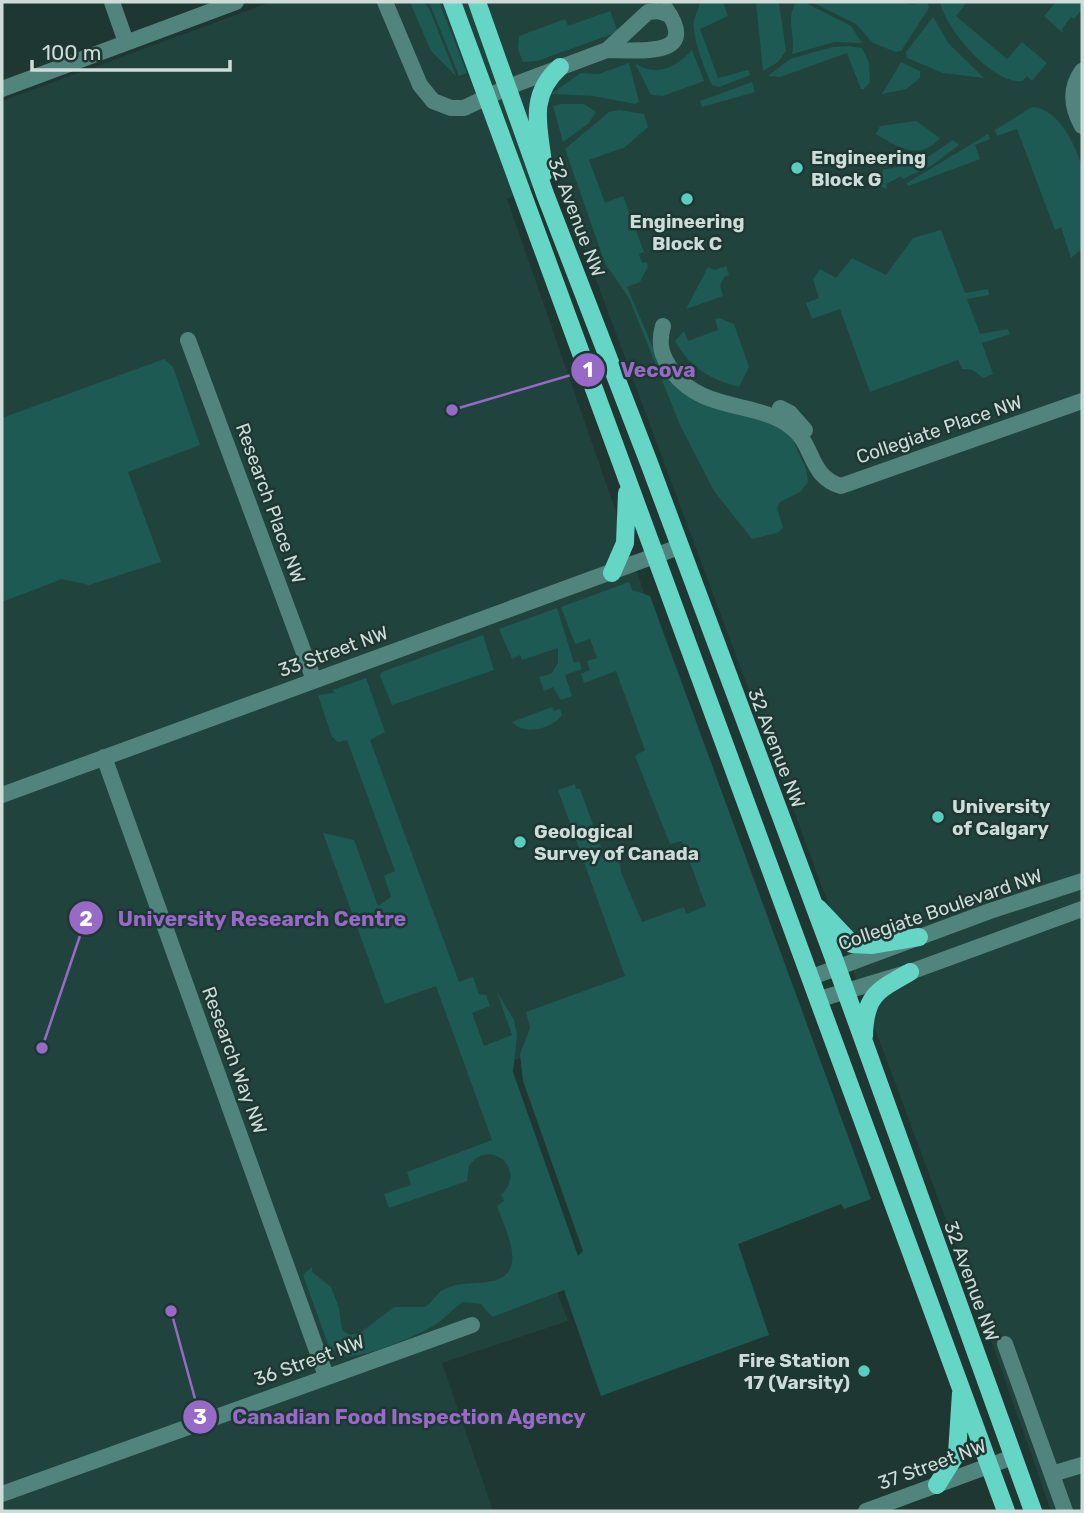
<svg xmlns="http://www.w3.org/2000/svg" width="1084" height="1513" viewBox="0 0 1084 1513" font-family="Rubik,sans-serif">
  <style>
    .built { fill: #21433e }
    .green { fill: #1d5a53 }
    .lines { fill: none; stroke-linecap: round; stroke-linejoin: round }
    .minor { stroke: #51847c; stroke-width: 16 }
    .major { stroke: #65d5c6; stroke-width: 18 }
    .poi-dot { fill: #59cebf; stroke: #1e3733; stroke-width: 2.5 }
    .labels { text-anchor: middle; stroke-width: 5; stroke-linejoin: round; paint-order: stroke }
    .poi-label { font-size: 19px; font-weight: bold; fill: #cddcd9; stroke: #1e3733; text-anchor: start }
    .street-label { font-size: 19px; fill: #cddcd9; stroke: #1e3733 }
    .leader { fill: none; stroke: #986ac8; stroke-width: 2.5 }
    .callout-dot { fill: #986ac8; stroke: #1e3733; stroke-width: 2.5 }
    .mark-label { font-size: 21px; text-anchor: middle; font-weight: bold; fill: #fff }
    .callout-label { font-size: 21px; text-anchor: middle; font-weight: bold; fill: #986ac8; stroke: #1e3733; stroke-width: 5; stroke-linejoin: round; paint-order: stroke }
  </style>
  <rect width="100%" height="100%" fill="#1e3733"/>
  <path class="built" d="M271 2H1082V1511H1051L995 1351 557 175 507 199 773 963 477 1074 568 1321 442 1363 493 1511H2V101Z"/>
  <path class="green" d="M410 2H424L429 8 456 76 431 51Z
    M429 2H439L467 73 459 76Z
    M700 2H723L728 16 700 29 718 78 748 70 750 75 719 87 712 85C705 70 691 35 694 20 696 13 699 9 700 2Z
    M756 2 779 3 786 51 778 62 763 71Z
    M796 2H804L851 26 862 43 835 42 792 54C796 35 785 21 796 2Z
    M812 2H903L913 5 927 2 929 8 901 51 896 52 873 43 856 24Z
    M940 2H967L956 16 1007 59 1022 42 1047 63 1032 81 1027 76 1022 81C992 84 946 29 940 2Z
    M1056 2 1082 3V9L1074 19 1071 17 1062 29 1063 33 1044 16Z
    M610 11 618 32 537 61 523 62 518 49 519 36 565 19 568 26Z
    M933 17 949 44 984 78 943 73 907 58 906 52Z
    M849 46 862 48 869 63 870 82 864 89H861L847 53 780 77 768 76 790 59 833 47Z
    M692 50 704 81 663 96 651 95 635 63C657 78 676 67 692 50Z
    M901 62 920 71V78L906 89 882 94Z
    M629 63 639 102 635 104 594 96 551 94 581 73 599 74Z
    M752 82 755 92 702 107 700 101Z
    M561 104H584L596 112 589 123 563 142 553 106Z
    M1032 107C1059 109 1074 143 1082 166 1084 183 1082 229 1082 249L1071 258 1061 227 1055 230 1017 129 997 136 995 130Z
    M619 110 644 114 648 127 625 147 589 160 605 203 623 196 644 252 639 254 642 263 646 262 648 266 640 282 627 287 662 369 790 434 806 469 808 482 800 492 780 502 777 508 783 528 777 533 752 539 714 491 680 425 629 298 605 263 565 149 609 112Z
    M916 121 940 138C920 161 899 148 876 134L880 126Z
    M988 134 990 139 975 145 980 159 908 186 907 183Z
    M953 140 959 145 931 166 903 179 901 176 886 184 887 189 880 186 883 170 922 161Z
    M941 230 965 293 988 289 989 295 967 299 980 334 1008 329 1010 334 982 343 993 374 983 378 973 370 962 369 958 360 870 392 840 309 812 319 806 303 819 298 813 279 820 269 836 278 852 258 886 275 913 238Z
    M726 266 729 275 724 277 720 286 723 296 686 309 708 267 715 270Z
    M719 318 734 324 749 367 739 387C709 379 691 368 675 341L684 331 688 341 718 330 715 319Z
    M164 359 173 367 200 445 128 472 161 562 89 585 62 579 2 602V418Z
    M629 582 632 590 650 596 871 1199 844 1209 841 1204 738 1244 769 1335 601 1396 564 1290 492 1317 481 1304 463 1302C452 1309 444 1320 433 1326 415 1337 360 1360 340 1356L328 1344 303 1275 312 1267V1272L331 1287 339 1308 342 1330 350 1335 360 1333 394 1307H425C433 1302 436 1293 445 1289 459 1282 472 1284 487 1282 532 1277 505 1230 497 1206L504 1201 501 1195C528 1170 490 1136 469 1166L467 1181 389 1208 384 1194 411 1185 407 1172 492 1140 436 986 385 1004 323 833 354 840 378 906 391 897 384 876 395 871 347 740 338 742 332 737 318 695 334 693 333 690 366 678 385 732 370 740 459 982 473 977 479 994 486 995 490 1006 472 1013 484 1046 512 1035 497 992 514 1020 517 1035 513 1072 578 1256 583 1251 523 1081 520 1054 530 1028 526 1012 625 976 558 790 575 784 576 789H580L605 858 618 853 621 872 642 922 684 907 686 914 706 906 682 841 670 844 635 756 645 750 616 671 584 683 581 674 590 670 587 661 597 658 590 639 575 644 561 607Z
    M557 608 574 663 579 661 582 669 565 675 572 696 561 700 553 687 544 691 539 677 551 674 558 663V648L522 660 520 655 512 659 499 629Z
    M483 635 494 670 392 705 380 676 382 672Z
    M552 707 554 711 560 709 562 715C552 729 524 736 512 722Z"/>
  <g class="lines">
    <path class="minor" d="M112 2 126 42
      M385 2 420 85 433 101 451 108H464L508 87 607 50 648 12 658 11 670 15
      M607 50C637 50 701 59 666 9
      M1082 71C1069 89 1072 108 1082 126
      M2 89 236 2
      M663 326C658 344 661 355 672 371 703 413 756 400 791 427 815 445 808 476 841 486L1082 401
      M188 340 314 680
      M780 408 790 413 805 430
      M104 757 326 1376
      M2 795 679 547
      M812 977 990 911 1082 881
      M820 999 910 972 1082 909
      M1005 1344 1065 1511
      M1052 1474 1082 1465
      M2 1494 472 1325
      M866 1511 1013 1457"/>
    <path class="major" d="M452 2 1006 1511
      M477 2 545 194 649 463 833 956 1033 1511
      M544 173C541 132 525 98 560 67
      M612 573 625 543 627 493
      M818 908 852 944 871 945 919 937
      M864 1036C865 996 876 991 910 972
      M937 1485 957 1453 961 1393"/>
  </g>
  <g class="poi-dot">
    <circle cx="797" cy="168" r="7"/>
    <circle cx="687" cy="199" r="7"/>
    <circle cx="938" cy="817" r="7"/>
    <circle cx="520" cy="842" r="7"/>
    <circle cx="864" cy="1371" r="7"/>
  </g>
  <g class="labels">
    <g class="poi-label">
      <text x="811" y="164">Engineering<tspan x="811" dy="22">Block G</tspan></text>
      <text x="687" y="228" text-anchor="middle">Engineering<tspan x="687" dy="22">Block C</tspan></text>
      <text x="952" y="813">University<tspan x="952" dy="22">of Calgary</tspan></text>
      <text x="534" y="838">Geological<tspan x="534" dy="22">Survey of Canada</tspan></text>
      <text x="850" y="1367" text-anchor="end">Fire Station<tspan x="850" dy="22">17 (Varsity)</tspan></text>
    </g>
    <g class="street-label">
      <text transform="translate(577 217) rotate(69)" y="7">32 Avenue NW</text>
      <text transform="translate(939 429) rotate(-19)" y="7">Collegiate Place NW</text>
      <text transform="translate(271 503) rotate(70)" y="7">Research Place NW</text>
      <text transform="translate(333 651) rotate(-20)" y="7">33 Street NW</text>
      <text transform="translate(777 748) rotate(69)" y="7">32 Avenue NW</text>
      <text transform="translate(940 909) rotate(-19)" y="7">Collegiate Boulevard NW</text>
      <text transform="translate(235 1060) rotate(70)" y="7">Research Way NW</text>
      <text transform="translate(972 1281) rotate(70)" y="7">32 Avenue NW</text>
      <text transform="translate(309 1360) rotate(-20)" y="7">36 Street NW</text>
      <text transform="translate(932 1464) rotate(-20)" y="7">37 Street NW</text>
    </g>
  </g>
  <path class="leader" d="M452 410L588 370M42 1048L86 918M171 1311L200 1417"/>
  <g class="callout-dot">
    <circle cx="452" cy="410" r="7"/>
    <circle cx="42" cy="1048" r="7"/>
    <circle cx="171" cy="1311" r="7"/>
    <circle cx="588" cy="370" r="18"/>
    <circle cx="86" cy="918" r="18"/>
    <circle cx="200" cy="1417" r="18"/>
  </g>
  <g class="mark-label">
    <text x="588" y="377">1</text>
    <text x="86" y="926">2</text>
    <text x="200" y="1424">3</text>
  </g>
  <g class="callout-label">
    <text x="658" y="377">Vecova</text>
    <text x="262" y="926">University Research Centre</text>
    <text x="409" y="1424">Canadian Food Inspection Agency</text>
  </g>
  <rect width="1084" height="1513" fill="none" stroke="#cddcd9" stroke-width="7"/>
  <path d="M32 60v10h198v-10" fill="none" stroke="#cddcd9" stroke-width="3.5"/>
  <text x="42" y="60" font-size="21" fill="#cddcd9" stroke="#1e3733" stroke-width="5" paint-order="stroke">100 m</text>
</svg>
